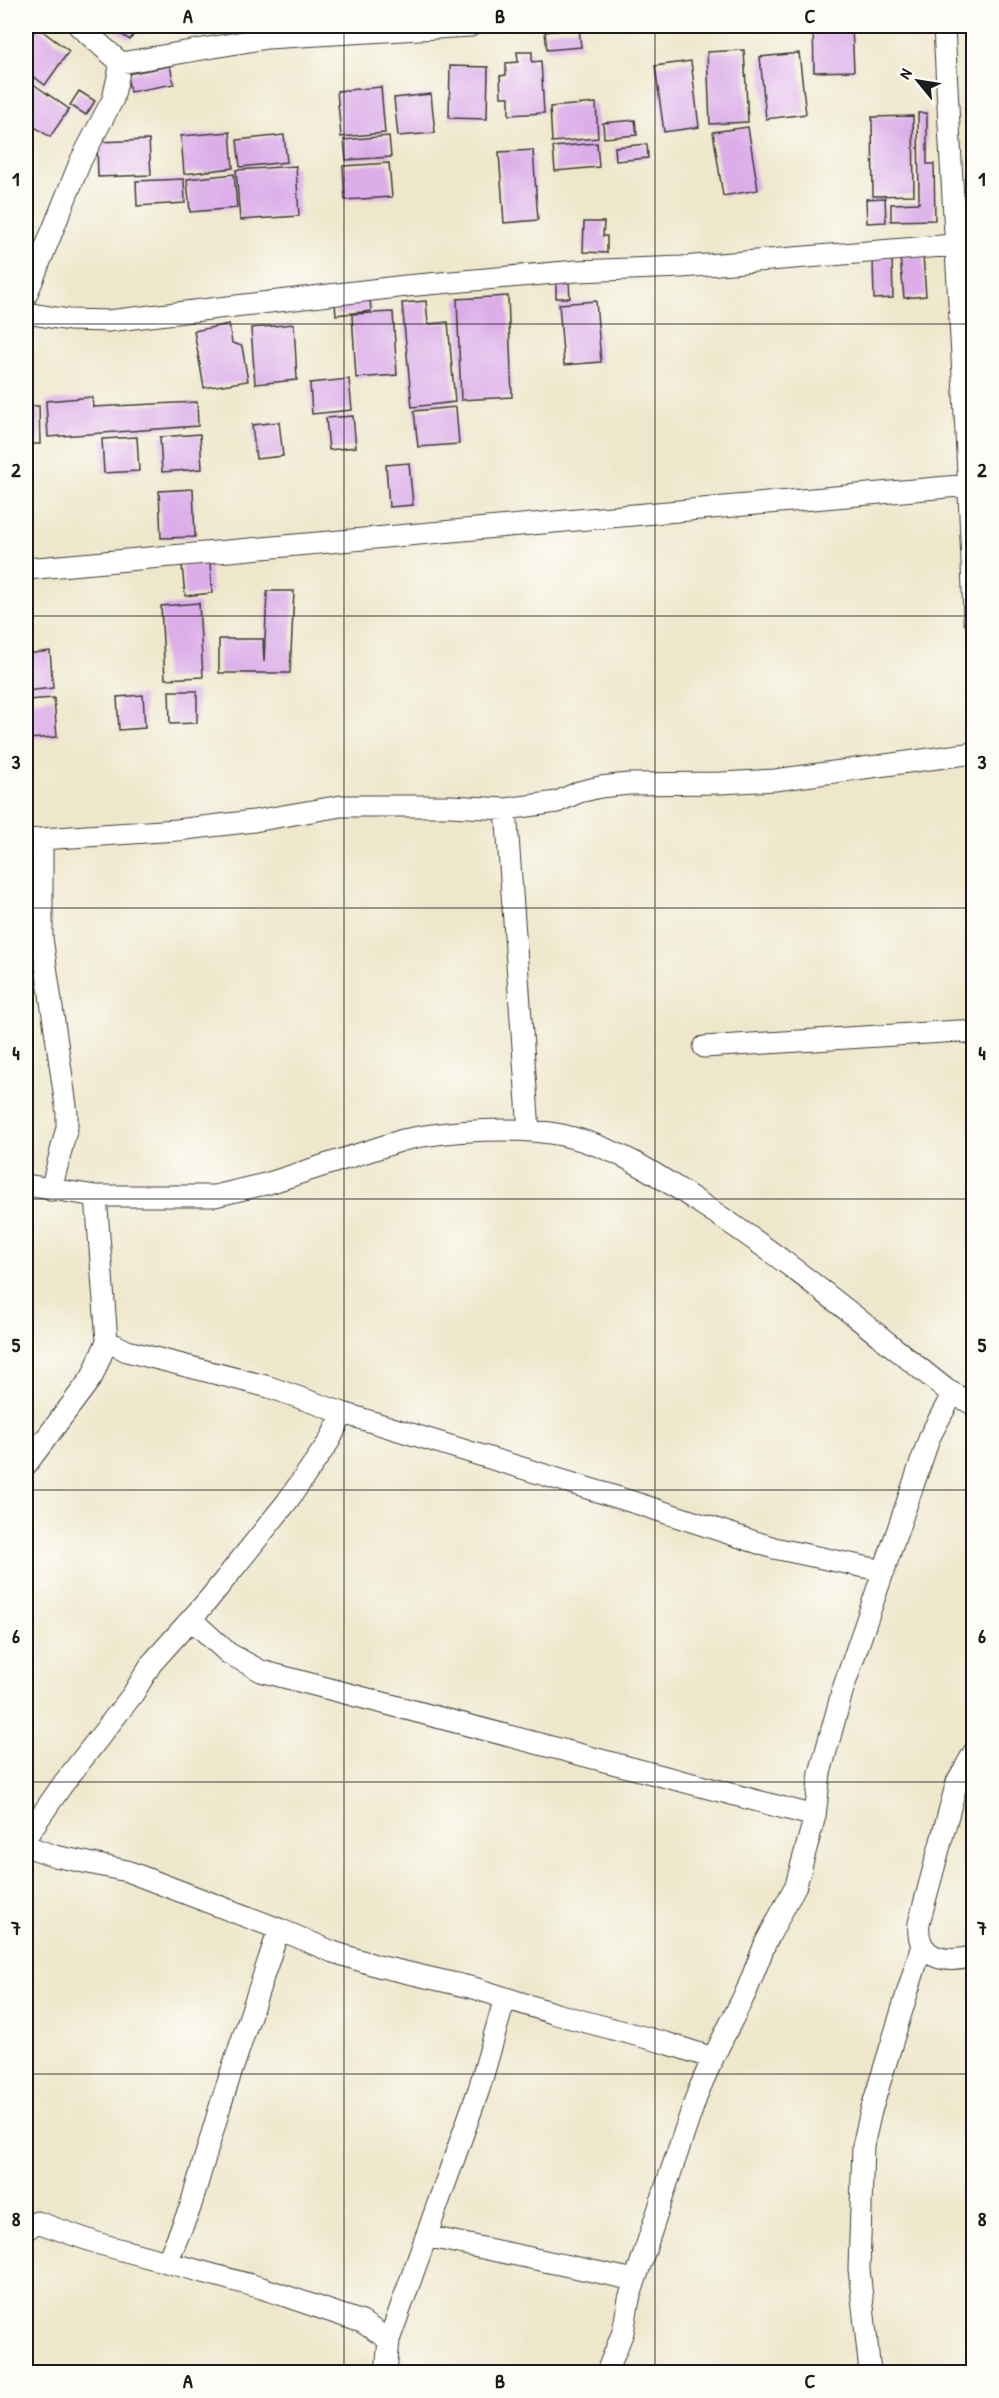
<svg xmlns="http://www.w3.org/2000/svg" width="999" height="2398" viewBox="0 0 999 2398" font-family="'Patrick Hand',sans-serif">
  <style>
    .building { fill: #dcade9 }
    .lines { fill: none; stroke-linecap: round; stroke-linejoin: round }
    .minor-casing { stroke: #3c3a36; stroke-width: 23 }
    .minor { stroke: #fff; stroke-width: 21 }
    .grid { fill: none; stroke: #1c1c1c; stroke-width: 1.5; stroke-opacity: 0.55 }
    .neatline { fill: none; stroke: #1c1c1c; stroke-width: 2 }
    .grid-label { font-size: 20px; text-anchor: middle; font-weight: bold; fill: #1c1c1c }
  </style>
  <rect width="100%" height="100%" fill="#fdfcf7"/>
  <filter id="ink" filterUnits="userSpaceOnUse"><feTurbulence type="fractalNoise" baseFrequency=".0167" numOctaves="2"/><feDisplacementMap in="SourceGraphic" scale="12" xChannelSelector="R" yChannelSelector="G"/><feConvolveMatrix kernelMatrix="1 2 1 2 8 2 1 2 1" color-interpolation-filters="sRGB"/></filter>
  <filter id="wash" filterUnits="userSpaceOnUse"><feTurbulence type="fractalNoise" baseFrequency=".008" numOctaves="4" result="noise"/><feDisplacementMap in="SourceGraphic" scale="24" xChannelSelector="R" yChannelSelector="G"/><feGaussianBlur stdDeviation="1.35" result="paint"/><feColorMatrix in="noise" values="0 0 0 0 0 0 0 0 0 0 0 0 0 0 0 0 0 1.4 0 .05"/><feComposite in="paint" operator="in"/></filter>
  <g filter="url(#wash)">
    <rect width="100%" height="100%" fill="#eee7cb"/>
    <g id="blocks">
      <path class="building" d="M108 26H139L130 40Z
        M759 26H774V30L759 31Z
        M813 26H852L854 71 814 72Z
        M37 27 69 51 45 85 26 71V43Z
        M579 28 581 47 547 50 545 32Z
        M744 50 748 122 710 124 707 52Z
        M517 52H532V62L541 61 544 113 509 115V97H501L500 76 506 75V63L518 62Z
        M799 53 806 114 766 119 760 57Z
        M691 61 699 127 664 132 655 66Z
        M170 66 174 84 130 92 127 74Z
        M450 66 488 67 487 119 449 118Z
        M26 79 69 109 50 137 26 121Z
        M381 87 385 133 341 137 337 91Z
        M79 91 95 101 86 115 70 105Z
        M431 94 435 133 398 136 394 98Z
        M596 103 598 138 552 142 550 107Z
        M918 113H927V164H934L935 220 891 221V204L919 203Z
        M913 116 914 195 873 196 872 117Z
        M635 120 637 135 604 138 603 123Z
        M748 127 758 190 723 196 713 132Z
        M230 132 233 168 184 174 181 136Z
        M284 135 287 162 240 167 237 140Z
        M389 136 391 157 346 160 344 140Z
        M149 140 151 175 98 177 97 142Z
        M597 143 599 167 555 171 553 147Z
        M647 144 648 158 616 161 615 147Z
        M533 150 538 220 504 223 499 152Z
        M389 163 392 197 345 200 343 166Z
        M296 166 299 216 240 220 236 170Z
        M234 174 237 208 190 212 187 179Z
        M184 179 185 203 137 206 136 181Z
        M885 198 886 222 867 223 866 199Z
        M584 222H604L603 236H607V253L583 252Z
        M923 255 926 296 904 298 900 257Z
        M892 257 893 298 874 299 873 258Z
        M556 282H569L570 298H556Z
        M508 296 512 397 461 400 457 299Z
        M370 299 371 311 336 315 335 303Z
        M426 301 428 324 448 322 455 402 412 407 402 303Z
        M596 301 601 362 564 365 559 304Z
        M393 312 397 375 356 378 352 314Z
        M229 324 232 343 242 346 248 381 204 388 194 331Z
        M294 324 297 380 255 384 251 328Z
        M349 379 352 410 312 414 310 383Z
        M92 397 93 407 197 402 198 426 48 437 46 401Z
        M26 406H39L40 444H26Z
        M456 407 459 444 418 447 414 411Z
        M353 416 356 447 329 450 326 418Z
        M279 422 283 456 256 459 252 425Z
        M200 434 202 469 162 472 160 437Z
        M137 437 139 471 104 473 102 439Z
        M409 463 413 505 389 507 386 465Z
        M193 489 195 537 161 538 159 491Z
        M210 563 212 593 185 596 182 565Z
        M267 591H294L290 673H219V639H263L264 662Z
        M199 603 203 677 165 679 161 606Z
        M50 651 53 688 26 691V654Z
        M169 691H197V723L170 724Z
        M143 695 145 728 119 730 117 697Z
        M54 698 57 737 26 739V700Z"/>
    </g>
  </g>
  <g filter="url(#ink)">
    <use href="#blocks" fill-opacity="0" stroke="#3c3a36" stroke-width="1.5"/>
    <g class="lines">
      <g class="minor-casing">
        <path id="minor" d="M79 26 121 63
          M944 26C953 223 968 421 974 619
          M26 296 81 160 113 99 121 63 267 38 470 26
          M26 313 69 320 108 321 406 286 577 271 682 267 954 245
          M26 569 970 485
          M506 809 529 1131
          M26 840 177 830 254 821 341 806H450L506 809 557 802 579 792 600 787 629 784 721 783 775 780 974 753
          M42 840V938L67 1113V1127L51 1190
          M704 1047 959 1031 974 1034
          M26 1185 96 1196H215L269 1183 403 1140C447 1130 519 1126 562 1135 616 1147 655 1173 700 1203 787 1259 866 1326 947 1390L974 1405
          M343 1413 639 1504 774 1548 884 1571
          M26 1465 92 1377 107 1341 96 1196
          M191 1619 228 1653 261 1671 815 1816
          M974 1752 957 1782 919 1923C915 1959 946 1964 974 1956
          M26 1837 63 1784 133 1694 151 1664 209 1599 286 1503 330 1440 343 1413 269 1387 127 1351 107 1341
          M26 1846 55 1856 127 1871 279 1929 333 1952 378 1966 474 1988 556 2014 666 2043 713 2058 747 1990 765 1944 796 1885 815 1816 820 1773 843 1689 930 1436 953 1393
          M26 2230 37 2222 100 2244 262 2288 362 2322 389 2340 386 2372
          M426 2236 635 2280
          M167 2262 190 2208 222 2100 279 1929
          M389 2340 479 2089 505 1998
          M607 2372 623 2332 629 2299 666 2186 698 2092 713 2058
          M870 2372 859 2269 863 2146 871 2111 922 1945"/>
      </g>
      <use href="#minor" class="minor"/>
    </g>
  </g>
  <path class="grid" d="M344 26V2372M655 26V2372M26 324H974M26 616H974M26 908H974M26 1199H974M26 1490H974M26 1782H974M26 2074H974"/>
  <rect width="999" height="2398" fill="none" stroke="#fdfcf7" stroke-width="66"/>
  <g transform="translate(918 81) rotate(300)" stroke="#fdfcf7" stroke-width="4.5" paint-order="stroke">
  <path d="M0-4.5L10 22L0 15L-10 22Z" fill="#1c1c1c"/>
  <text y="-9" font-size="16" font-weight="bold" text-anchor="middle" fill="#1c1c1c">N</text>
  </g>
  <rect x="33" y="33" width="933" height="2332" class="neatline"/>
  <g class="grid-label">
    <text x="188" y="23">A</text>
    <text x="500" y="23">B</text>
    <text x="810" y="23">C</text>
    <text x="16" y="186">1</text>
    <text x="982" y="186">1</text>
    <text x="16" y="477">2</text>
    <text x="982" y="477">2</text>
    <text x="16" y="769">3</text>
    <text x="982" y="769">3</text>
    <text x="16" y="1060">4</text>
    <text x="982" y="1060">4</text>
    <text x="16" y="1352">5</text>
    <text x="982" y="1352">5</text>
    <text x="16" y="1643">6</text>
    <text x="982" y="1643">6</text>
    <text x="16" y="1935">7</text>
    <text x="982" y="1935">7</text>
    <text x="16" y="2226">8</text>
    <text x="982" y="2226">8</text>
    <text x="188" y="2388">A</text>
    <text x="500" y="2388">B</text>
    <text x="810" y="2388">C</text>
  </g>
</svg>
